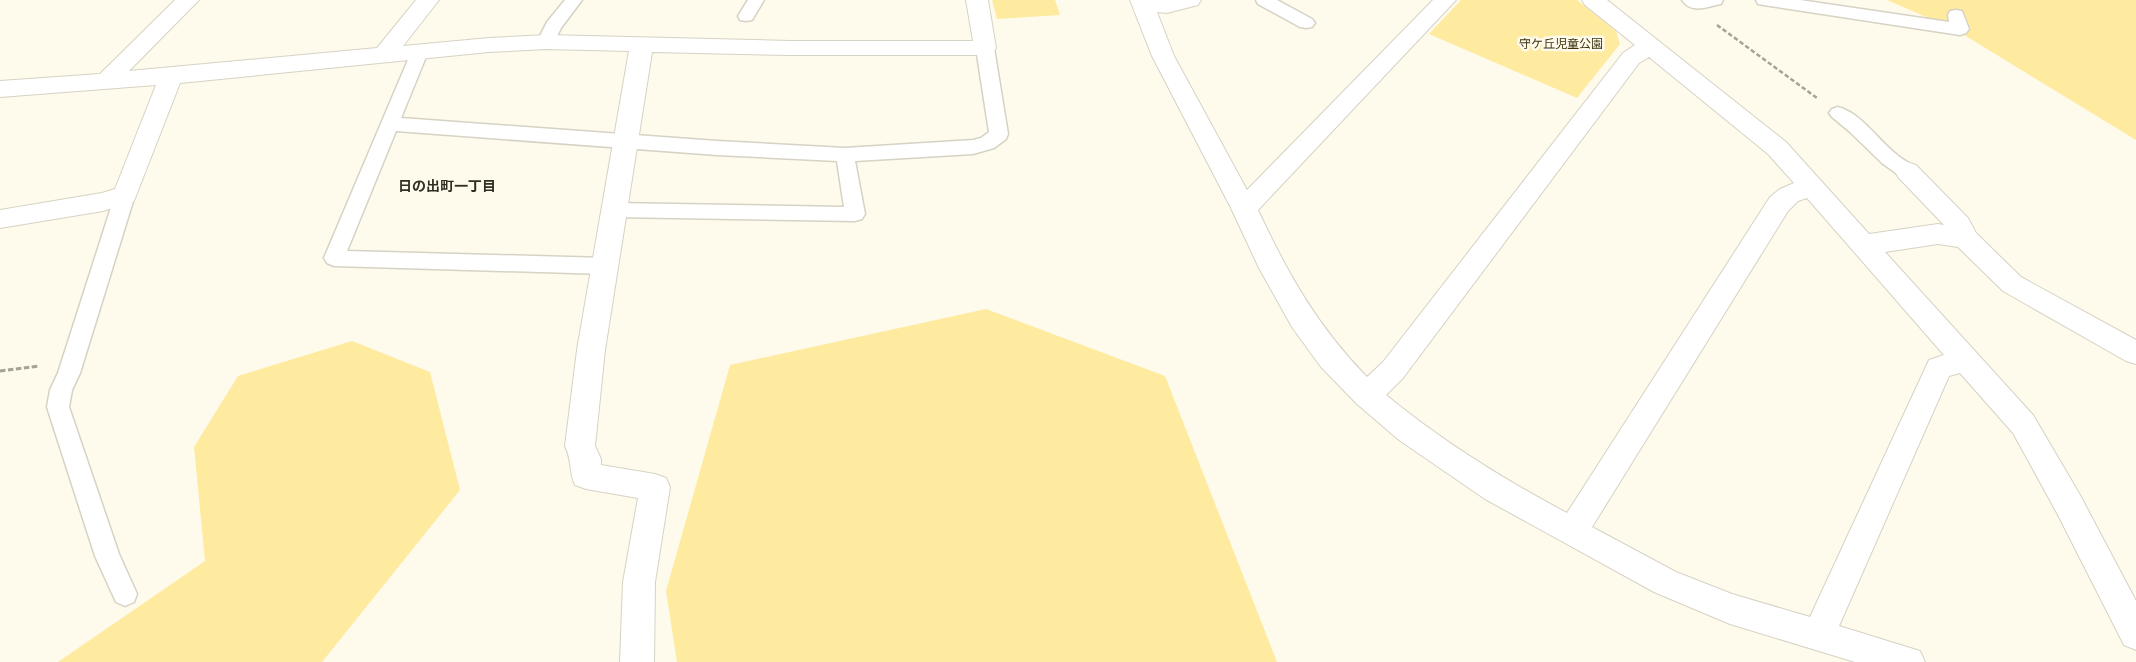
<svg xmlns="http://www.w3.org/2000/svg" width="2136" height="662" viewBox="0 0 2136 662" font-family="Quicksand,'Noto Sans JP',sans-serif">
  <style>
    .green { fill: #feeba0 }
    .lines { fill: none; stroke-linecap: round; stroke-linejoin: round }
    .lane-casing { stroke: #d6d2c4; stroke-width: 3 }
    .street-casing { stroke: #d6d2c4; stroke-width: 2 }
    .path-far1 { stroke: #a5a298; stroke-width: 2.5; stroke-dasharray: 4.5 2.5; stroke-linecap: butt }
    .path { stroke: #a5a298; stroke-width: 3; stroke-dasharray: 5.5 2.5; stroke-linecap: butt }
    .lane { fill: #fff; fill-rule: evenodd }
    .street { fill: #fff; fill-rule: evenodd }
    .labels { text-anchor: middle; stroke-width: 5; stroke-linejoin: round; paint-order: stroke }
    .park-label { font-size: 12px; fill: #3c330d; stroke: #fefaec }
    .neighbourhood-label { font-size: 14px; font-weight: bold; fill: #302d22; stroke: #fefaec }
  </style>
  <rect width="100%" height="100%" fill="#fefaec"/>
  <path class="green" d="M992 0H1055L1060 15 997 19Z
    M1461 0H1577L1616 31 1620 44 1577 98 1429 34Z
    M1887 0H2136V140L1956 30Z
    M986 309 1165 376 1277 662H677L666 591 730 365Z
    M352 341 430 372 460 490 322 662H58L205 561 194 447 238 376Z"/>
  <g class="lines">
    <g class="lane-casing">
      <path id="lane" d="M565 0H582L561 28 552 46 546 48 540 46 537 42 547 22Z
        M748 0H764L752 20 746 21 740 20 738 16Z
        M1256 0H1277L1312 19 1315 23 1312 27 1306 28 1300 27 1258 4Z
        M1682 0H1723L1721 4C1707 7 1691 14 1682 0Z
        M1756 0H1800L1949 22 1948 15 1950 11 1956 10 1962 11 1969 29 1966 33 1960 35 1764 5 1758 4Z
        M985 42 991 44 994 48 1008 134 1006 139 994 148 973 154 855 161 865 214 862 219 855 221 614 217 607 215 604 210 607 205 614 203 844 207 837 161 717 155 396 131 347 251 606 258 613 260 616 266 613 272 606 274 334 266 327 263 324 258 413 48 419 46 425 48 428 52 401 118 717 141 845 148 973 140 981 138 989 132 976 48 979 44Z
        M1838 107C1861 113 1877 139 1896 154 1902 160 1912 163 1917 171L1914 176 1907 178 1900 176 1882 163 1849 131 1832 117 1829 113 1832 109Z
        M125 188 132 190 135 195 80 373 72 390 69 407 119 554 137 594 134 602 125 606 116 602 95 556 47 407 50 390 58 373 115 195 118 190Z"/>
    </g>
    <g class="street-casing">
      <path id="street" d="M175 0H199L129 71 377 48 416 0H439L403 46 489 38 546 35 790 41H973L966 0H988L996 48 993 53 985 55H790L652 52 605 350 595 446 601 459V465L655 474 666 478 670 487 655 582 654 662H620L623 582 638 498 586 489 575 485C569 472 572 460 565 446L577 350 629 51 546 49 489 52 180 83 134 201 103 211 0 228V210L102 193 115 189 156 85 0 97V81L100 74Z
        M1130 0H1201L1198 5 1167 13 1157 12 1174 56 1247 190 1433 0H1456L1258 210C1288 274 1317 326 1367 377L1383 362 1623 53 1635 45 1585 5 1582 0H1607L1786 142 1869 234 1938 224 1944 225 1898 177 1895 171 1898 165 1907 162 1916 165 1968 218 1976 233 2021 277 2136 340V364L2126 361 2003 291 1958 247 1938 244 1885 252 2033 415 2080 495 2136 601V650L2124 645 2058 515 2013 433 1960 373 1949 376 1839 626 1920 651 1925 662H1855L1730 624 1654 592 1485 499 1399 440 1357 404 1321 367 1292 327 1259 268 1231 208 1152 56ZM1649 57 1768 154 1794 183 1780 189 1770 197 1567 513C1503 479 1442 441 1386 395L1403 378 1639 63ZM1807 198 1944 355 1929 360 1810 617 1732 594 1676 572 1592 527 1788 211 1798 201Z"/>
    </g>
    <path class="path-far1" d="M1717 25 1817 98"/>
    <path class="path" d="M0 371 39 366"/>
    <use href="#lane" class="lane"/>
    <use href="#street" class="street"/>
  </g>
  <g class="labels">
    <g class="park-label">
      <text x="1561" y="48">守ケ丘児童公園</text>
    </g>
    <g class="neighbourhood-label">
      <text x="447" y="191">日の出町一丁目</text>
    </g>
  </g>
</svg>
